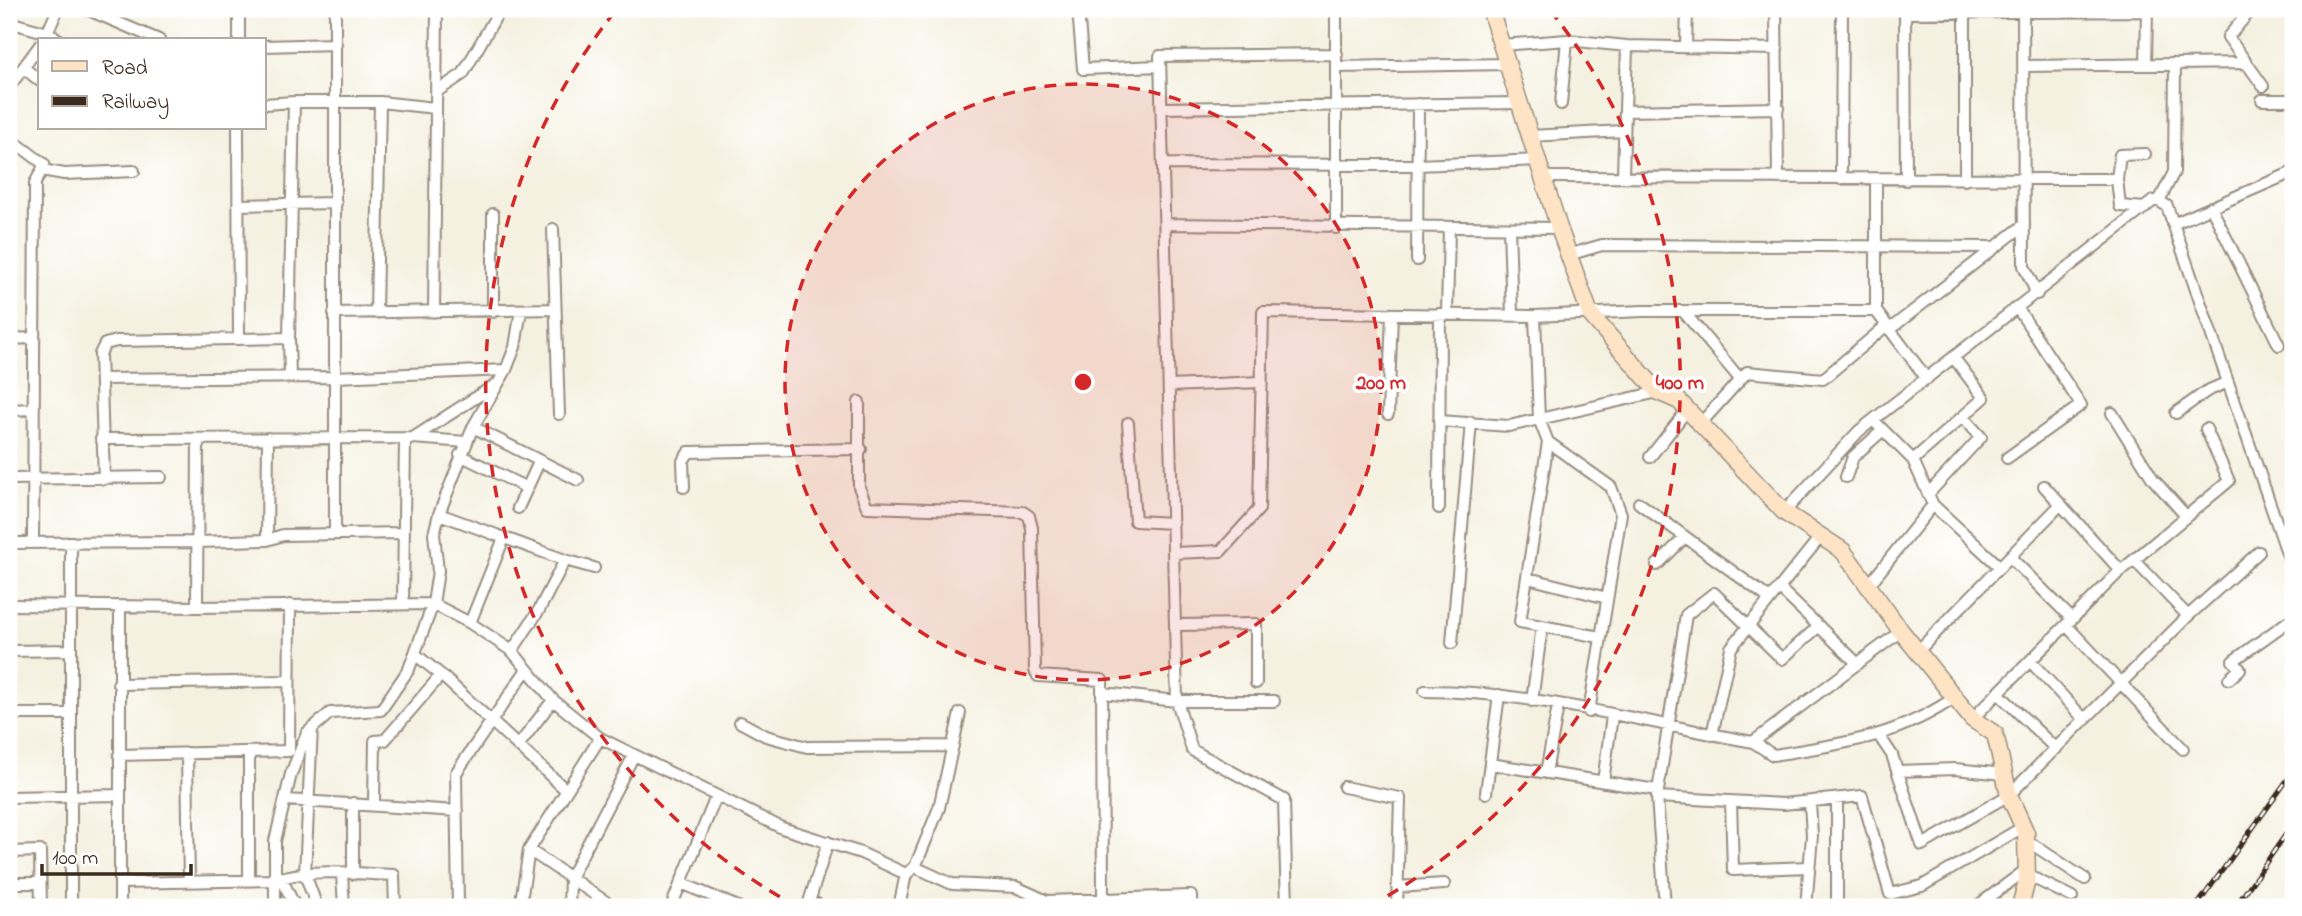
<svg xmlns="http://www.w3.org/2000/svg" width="2302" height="916" viewBox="0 0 2302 916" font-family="'Indie Flower',sans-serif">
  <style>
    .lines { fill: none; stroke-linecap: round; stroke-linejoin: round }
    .street-casing { stroke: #988e80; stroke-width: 14 }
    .secondary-casing { stroke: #988e80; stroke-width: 19 }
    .street { stroke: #fff; stroke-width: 10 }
    .secondary { stroke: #fee4c5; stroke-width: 16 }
    .rail-casing { stroke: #3b2a1e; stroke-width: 5 }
    .rail { stroke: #fff; stroke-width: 2.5; stroke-dasharray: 8; stroke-linecap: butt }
    .ring { fill: none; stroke: #d62828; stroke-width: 3.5; stroke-dasharray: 12 9 }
    .centre { fill: #d62828; stroke: #fff; stroke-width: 3.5 }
    .ring-label { font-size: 21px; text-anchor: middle; font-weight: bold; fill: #d62828; stroke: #fff; stroke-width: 7; stroke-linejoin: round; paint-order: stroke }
  </style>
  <rect width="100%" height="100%" fill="#fff"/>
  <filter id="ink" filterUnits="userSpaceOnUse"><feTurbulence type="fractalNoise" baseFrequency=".0143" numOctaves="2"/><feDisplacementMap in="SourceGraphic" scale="14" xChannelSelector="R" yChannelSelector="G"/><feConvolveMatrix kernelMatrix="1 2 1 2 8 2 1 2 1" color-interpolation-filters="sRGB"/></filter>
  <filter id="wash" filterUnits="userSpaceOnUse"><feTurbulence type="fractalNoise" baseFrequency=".00686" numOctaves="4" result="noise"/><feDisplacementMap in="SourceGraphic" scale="28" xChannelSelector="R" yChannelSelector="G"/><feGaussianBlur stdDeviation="1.57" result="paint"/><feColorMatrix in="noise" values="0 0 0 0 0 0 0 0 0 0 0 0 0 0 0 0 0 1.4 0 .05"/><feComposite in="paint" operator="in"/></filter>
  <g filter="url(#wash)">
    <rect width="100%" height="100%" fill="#f5f1e1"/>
  </g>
  <g filter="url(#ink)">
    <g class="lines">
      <g class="street-casing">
        <path id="street" d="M86 9 159 40
          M239 9V40
          M335 9V533
          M1078 9 1083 69 1160 66
          M1776 9 1778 178
          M1905 9 1906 180
          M2023 9 2024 266 2037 294
          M2252 9 2228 37 2263 86
          M1905 13 2147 11
          M9 22 48 33 60 40
          M45 38 58 9
          M1502 45 1567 40 1627 46 1777 49
          M1686 45 1687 9
          M264 46 336 44
          M2146 64 2147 9
          M2025 66 2247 63
          M1337 67 1508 64
          M24 68 40 81
          M9 87 40 45
          M436 92 463 74 500 9
          M2262 100H2293
          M264 104 294 102
          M1561 104 1567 40
          M1162 108 1519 103
          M1625 111 1778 108
          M238 128 239 339
          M1530 136 1624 131
          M9 146 16 143 44 164 42 170
          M1163 164 1417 165 1539 160
          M1623 175 1627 46
          M1544 177 2117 179 2120 206 2145 208
          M1841 179 1842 9
          M2117 179 2120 155 2145 154
          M1965 180V9
          M2159 201 2167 206 2293 570
          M238 205 336 203
          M2211 207 2279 345
          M1165 224 1559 228
          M2173 224 2293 172
          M1336 228V9
          M1509 228 1512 314
          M553 229 559 414
          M1568 255 1602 245 1995 247
          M1417 260 1418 104
          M1683 311 1740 379
          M1876 311 1927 379
          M434 312 437 9
          M493 312V214
          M334 313 555 309
          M376 313 380 102
          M1447 314 1449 228
          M1535 316 1539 419 1548 442 1520 622 1600 637
          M1890 329 2024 225
          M289 338 290 378
          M9 339 33 338
          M101 379 335 377 506 370
          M1170 386 1260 382
          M859 402V487L867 507 1023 512 1029 516 1032 528 1035 670 1038 676 1102 680 1103 899
          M9 410 33 409
          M2112 413 2153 479 2186 516
          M2176 413 2207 391 2228 382
          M1388 414 1392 315
          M1439 421 1509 426 1658 392
          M1128 423 1135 521 1173 523
          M1701 423 1747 372 1823 379 1887 325
          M473 427 578 480
          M413 438 466 442
          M101 439 413 438 495 385
          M1548 442 1611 487 1621 514 1589 712
          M460 455 527 488
          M1650 457 1688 409
          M2007 458 2081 405 2018 309
          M1913 460 1984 398 1954 358
          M1846 477 1853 457 1883 430
          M9 479 161 477
          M104 479 100 354 105 344 117 341 289 338 294 102H380L435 108
          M2044 486 2121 571
          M684 487 683 461 689 452 861 449
          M1928 494 1981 437 1963 417
          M1639 503 1770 599
          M1933 505 2000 567
          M518 508 539 462
          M1439 508 1440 314
          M1784 512 1859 431 2153 201H2159L2174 172 2175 64
          M439 514 565 560 539 610 512 651
          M267 540 268 438
          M71 542V907
          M9 543 198 542 267 540 283 535 404 533
          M33 543 35 183 42 170 64 174 134 171
          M1174 553 1221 551 1259 509 1263 312 1535 316 1642 311H1876V180
          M2010 557 2072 619
          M565 560 594 568
          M2134 560 2188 616
          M1657 565 1685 537
          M1528 578 1607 598
          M1868 586 1933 505 1913 460 1873 420
          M1779 588 1858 664
          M403 603 405 438
          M9 605 197 607 433 604 470 623 512 651 553 700 600 738 782 828 861 853 906 874 915 867 952 884 1016 887 1047 901 1191 896V907
          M197 607 198 439
          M470 623 504 538
          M1175 625 1256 624V683
          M2066 625 2183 749
          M1452 643 1471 422
          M9 651 70 650
          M1918 651 2061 504
          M415 654 441 675 566 790
          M2030 661 2085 720
          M2229 679 2240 669 2233 661 2293 618
          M118 684 289 681
          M1425 691C1530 691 1648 723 1753 742L1773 755C1842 744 1897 738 1957 696
          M1103 693 1177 701H1274
          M1998 693 2056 749
          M1532 701 1542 626
          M9 714H69
          M1972 719 2117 574 2229 481 2206 429
          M740 722 766 736 807 747 953 746
          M312 728 305 874 317 907
          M1712 735 1731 648 1821 536
          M1880 737 1892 755 1922 845 2009 795 2188 616 2259 552
          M1753 742 1901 631
          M518 746 553 700
          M187 753 189 882
          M119 755 289 751 290 605
          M1490 764 1657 790
          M1898 771 1955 769 2004 774
          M1546 773 1558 706
          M1603 782 1612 716
          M1344 787 1400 798 1397 907
          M1486 793 1499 695
          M9 797 119 795
          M1657 797 1783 804 1862 796 1890 894 1922 886 2023 827
          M1837 799V907
          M286 800 457 811
          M1731 801 1733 870 1809 867
          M353 803V874
          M374 803 375 741 385 740 441 675
          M2026 840 2085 879
          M529 850 609 904V907
          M9 852 40 851 41 907
          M915 867 939 808 960 713
          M342 874 344 907
          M2027 875 2072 897
          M281 877 295 907
          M249 880V752
          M9 883H40
          M120 883 274 880C311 867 356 874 394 875L395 907
          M681 883 738 907
          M1397 887 1444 884
          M120 907V607
          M275 907V841L291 774 307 733 330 713 381 710 409 669 433 604 438 571 434 534 439 514 473 427 506 370 515 347 521 310
          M458 907 456 773 527 669
          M520 907 529 850 600 738
          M569 907 570 878 634 755
          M671 907 716 797
          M816 907 817 904 809 902 828 842
          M899 907 906 874
          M1287 907 1284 800 1192 750 1177 701 1160 56 1337 54
          M1665 907 1657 797 1686 615 1714 593 1782 659 1819 626
          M1806 907 1812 836 1810 802
          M1976 907 2026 870"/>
      </g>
      <g class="secondary-casing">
        <path id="secondary" d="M1490 9 1559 228 1590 314 1658 392 1679 401 1784 512 1843 551 1901 631 1972 719 1995 734 2009 795 2026 833 2027 880 2020 907"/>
      </g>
      <use href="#street" class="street"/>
      <use href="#secondary" class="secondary"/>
      <g class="rail-casing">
        <path id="rail" d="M2196 907 2293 772
          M2235 907 2293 824"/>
      </g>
      <use href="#rail" class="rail"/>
    </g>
  </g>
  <circle cx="1083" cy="382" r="298" fill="#d62828" fill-opacity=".12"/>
  <g class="ring">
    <circle cx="1083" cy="382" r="298"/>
    <path d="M798 907A597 597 0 0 1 616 10M1550 10A597 597 0 0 1 1368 907"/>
  </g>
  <circle cx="1083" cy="382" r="10" class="centre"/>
  <g class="ring-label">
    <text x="1381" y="389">200 m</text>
    <text x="1680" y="389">400 m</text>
  </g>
  <rect width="2302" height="916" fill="none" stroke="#fff" stroke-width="35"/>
  <rect x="38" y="38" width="228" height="91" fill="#ffffff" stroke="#b1aaa5" stroke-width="2"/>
  <rect x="52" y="61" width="35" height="10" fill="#fee4c5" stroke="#b1aaa5" stroke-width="2"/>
  <text x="102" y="74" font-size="21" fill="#3b2a1e">Road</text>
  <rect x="52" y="96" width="35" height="10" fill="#3b2a1e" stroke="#b1aaa5" stroke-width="2"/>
  <text x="102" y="108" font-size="21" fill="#3b2a1e">Railway</text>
  <path d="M42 864v10h149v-10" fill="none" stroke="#3b2a1e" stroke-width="3.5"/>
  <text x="52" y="864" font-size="21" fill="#3b2a1e" stroke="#ffffff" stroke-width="5" paint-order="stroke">100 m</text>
</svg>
